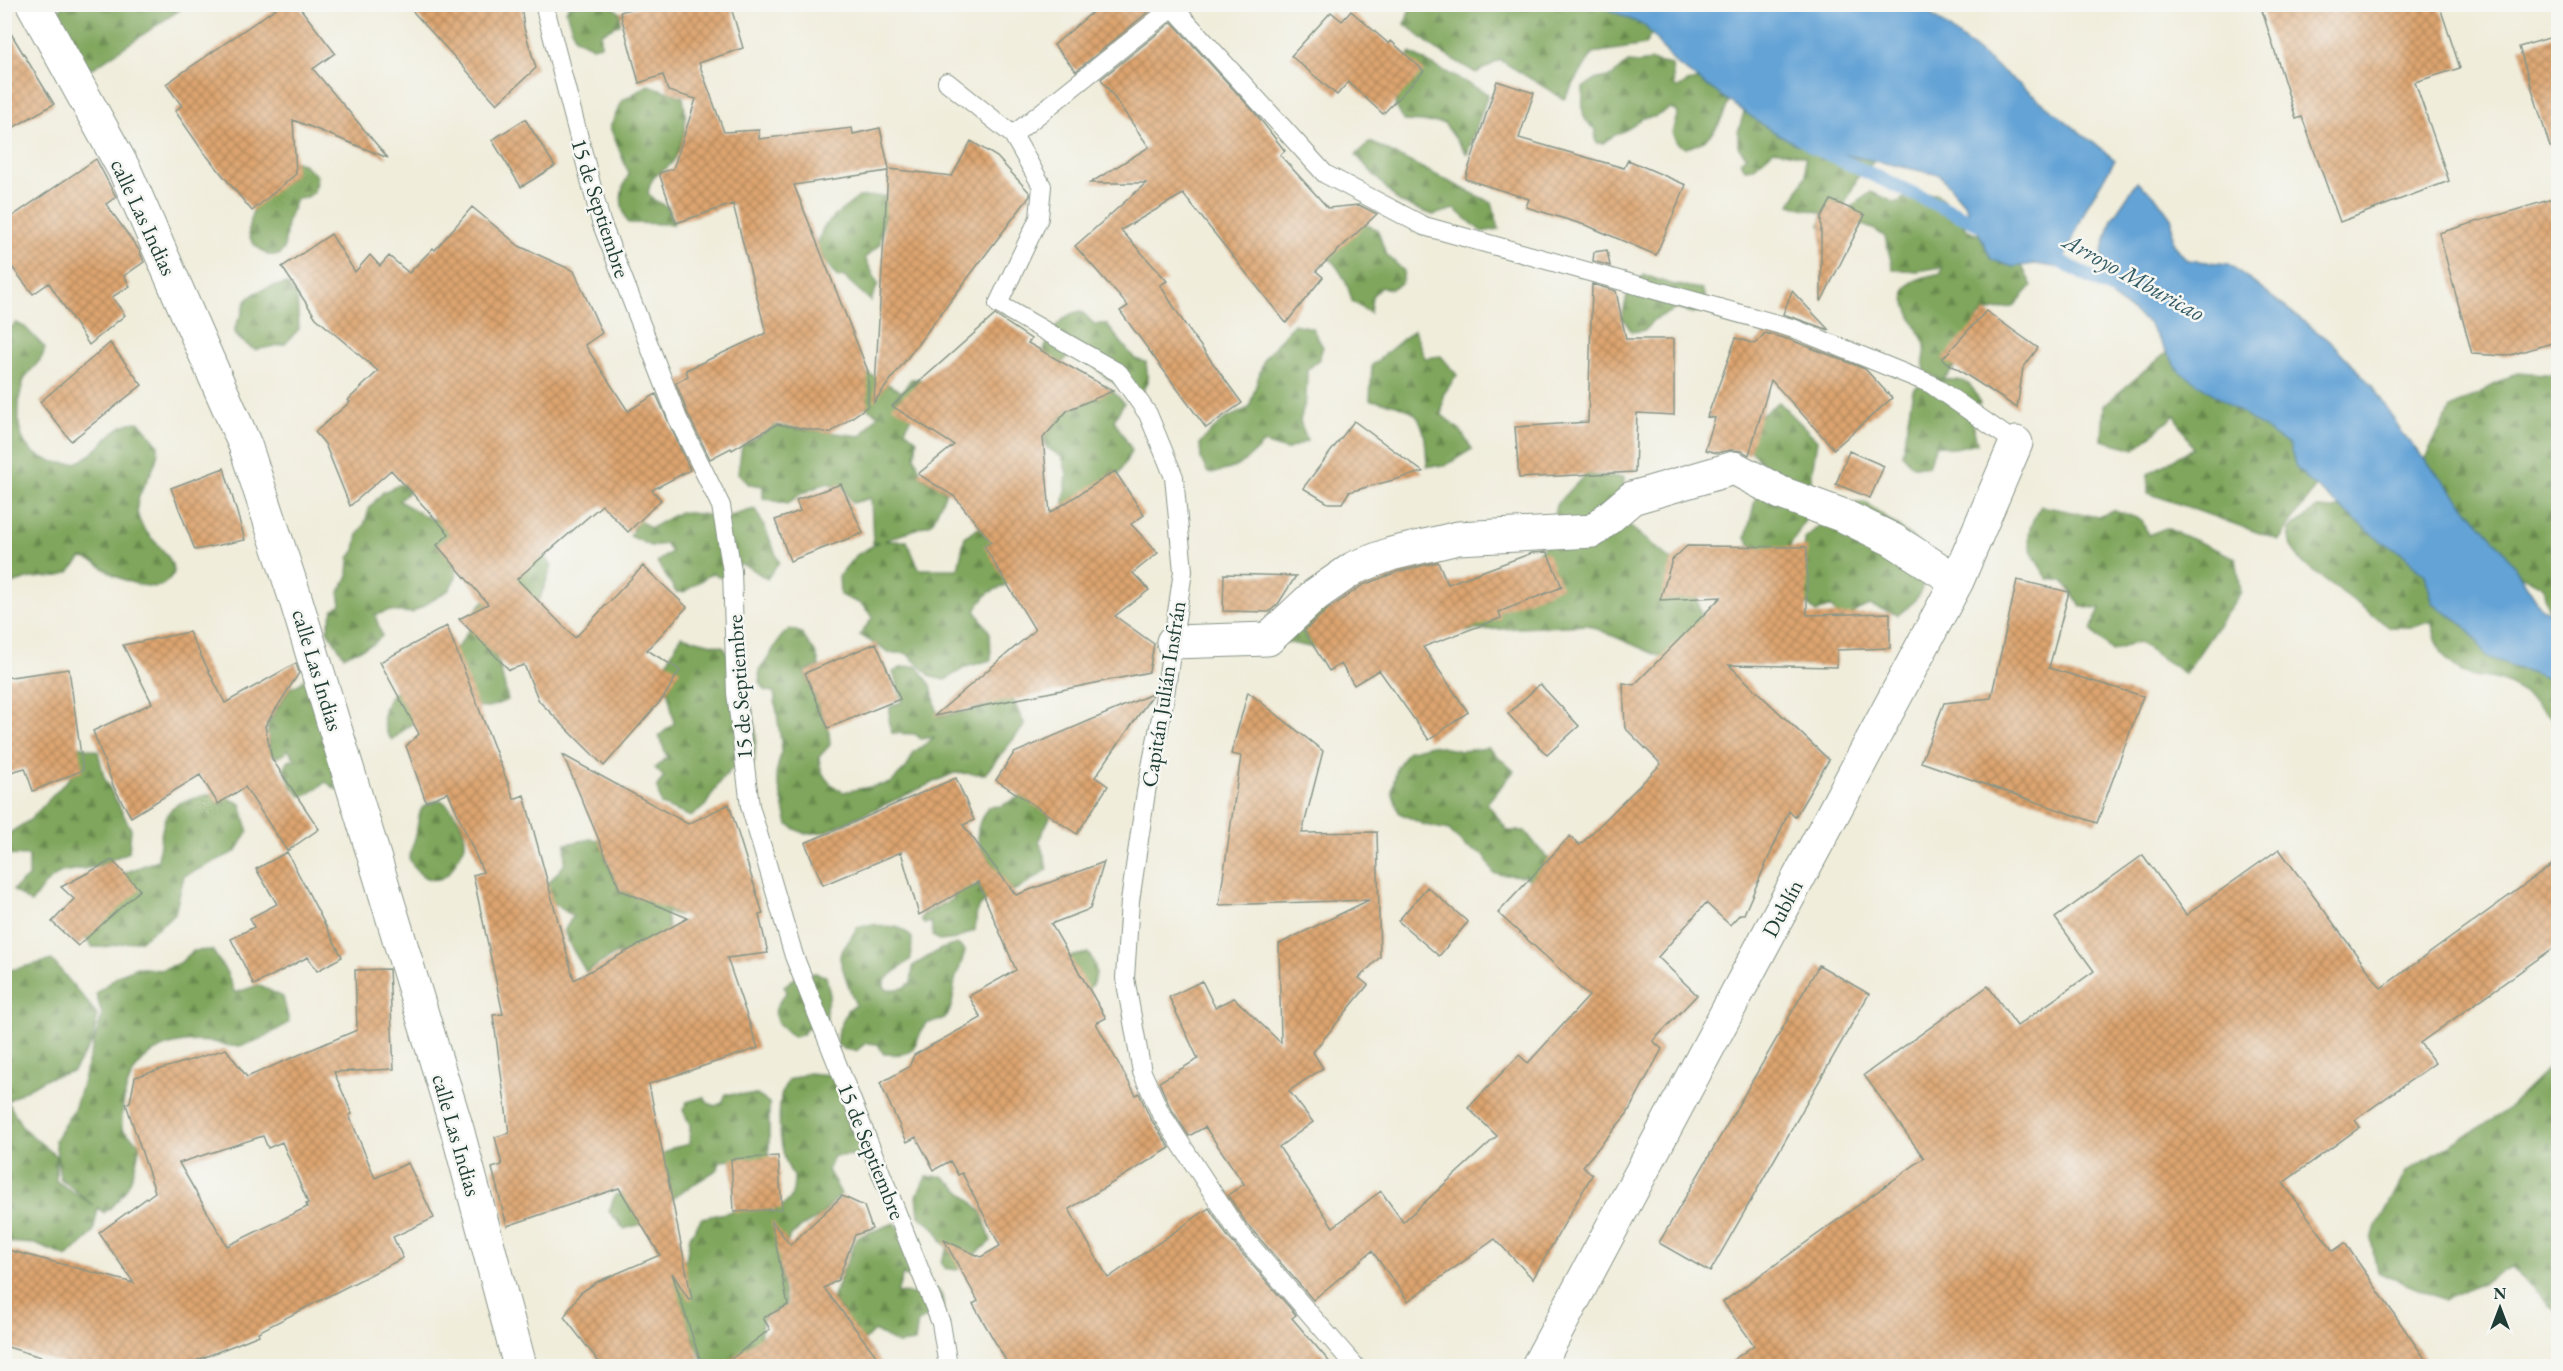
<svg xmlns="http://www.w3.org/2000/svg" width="2563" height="1371" viewBox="0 0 2563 1371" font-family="'EB Garamond',serif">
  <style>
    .forest { fill: url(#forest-firs); stroke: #4f7248; stroke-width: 1.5 }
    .water { fill: #64a3d6; stroke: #427085; stroke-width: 1.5 }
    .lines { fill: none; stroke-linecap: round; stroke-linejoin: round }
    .stream { stroke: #64a3d6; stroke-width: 14 }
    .building { fill: url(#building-cross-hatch); fill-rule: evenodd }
    .lane-casing { stroke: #889588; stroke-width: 20 }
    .street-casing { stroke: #889588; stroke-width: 35 }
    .lane { stroke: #fff; stroke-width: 18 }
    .street { stroke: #fff; stroke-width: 33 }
    .labels { text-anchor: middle; stroke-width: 5; stroke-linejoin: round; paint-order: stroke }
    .street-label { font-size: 22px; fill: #1f3d34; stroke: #f6f6f2 }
    .water-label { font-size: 24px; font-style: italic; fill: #345c65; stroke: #f6f6f2 }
  </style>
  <defs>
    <pattern id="forest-firs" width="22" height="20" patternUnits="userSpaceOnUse" patternTransform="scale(1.5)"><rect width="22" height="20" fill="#7fa65c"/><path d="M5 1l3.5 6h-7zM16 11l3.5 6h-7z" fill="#67884d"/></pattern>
    <pattern id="building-cross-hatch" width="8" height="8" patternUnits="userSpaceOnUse" patternTransform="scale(1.5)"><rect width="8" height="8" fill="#dda46f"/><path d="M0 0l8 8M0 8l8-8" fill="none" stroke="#b3875c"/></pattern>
  </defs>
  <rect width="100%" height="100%" fill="#f6f6f2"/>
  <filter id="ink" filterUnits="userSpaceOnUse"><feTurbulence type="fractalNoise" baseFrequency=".0167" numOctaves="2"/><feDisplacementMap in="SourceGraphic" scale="12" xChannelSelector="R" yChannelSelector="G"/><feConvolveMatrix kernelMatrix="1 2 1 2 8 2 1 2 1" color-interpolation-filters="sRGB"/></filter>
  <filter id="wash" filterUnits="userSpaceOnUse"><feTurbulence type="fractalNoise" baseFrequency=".008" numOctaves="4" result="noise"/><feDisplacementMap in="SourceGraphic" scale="24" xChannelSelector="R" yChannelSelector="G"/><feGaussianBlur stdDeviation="1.35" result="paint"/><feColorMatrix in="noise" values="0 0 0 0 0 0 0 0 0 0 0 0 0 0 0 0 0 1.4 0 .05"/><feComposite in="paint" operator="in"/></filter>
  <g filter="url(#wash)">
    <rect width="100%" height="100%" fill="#f0eddb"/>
    <path class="forest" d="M74 4 187 5 93 68H72L54 13 62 7Z
      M1652 4 1664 10 1645 45 1593 53 1564 99 1500 60 1476 73 1435 49 1405 24 1411 5Z
      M569 5H611L620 13V24L601 33V45L593 47 575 38 566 11Z
      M1410 53 1488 94 1467 154 1444 123 1404 121 1395 105Z
      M1651 61 1672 65 1674 87 1678 88 1687 82 1697 80 1703 72 1730 96C1724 120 1711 143 1685 148L1677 143 1672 133 1678 112 1670 109 1654 117 1642 118C1631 131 1616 132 1603 143H1597L1595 139 1596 129C1579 122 1583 105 1583 88L1594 80 1612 76 1628 62 1639 63Z
      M1753 82 1881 155 1858 177 1841 212 1832 226H1820L1823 213 1790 205 1806 175 1805 156 1774 150 1753 168 1745 169 1740 161 1746 156 1738 146V132Z
      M648 85 683 97C684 106 687 117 685 126 684 135 677 159 670 165 657 176 652 173 648 193L654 200 668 207 674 224 628 223C619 204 619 192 629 174L610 127 622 101Z
      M1370 142 1492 203 1499 229 1482 232 1455 209 1433 215 1399 202 1356 155Z
      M286 157 303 164 317 176 314 192 307 197 296 199 287 223 284 249 279 255H268C264 252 258 248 254 244 235 223 274 176 286 157Z
      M1871 192 1896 203 1911 193 1937 194 1951 206 1966 229 2015 252 2032 286 2013 307 1984 312 1977 319 1976 347 1942 380 1926 373C1920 360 1927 357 1925 346 1925 341 1919 334 1917 329 1898 291 1897 282 1941 273L1942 267 1917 271 1893 269 1885 237 1873 229 1859 224 1851 207Z
      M886 196 905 206 896 216H884L880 244 865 258 878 284 871 301 843 276 838 278 824 260 817 246 823 228 837 214 859 197Z
      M1361 223 1377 229 1386 254 1404 271 1402 283 1391 289 1381 287 1372 296 1370 313 1352 301C1347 281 1340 268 1325 254Z
      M1644 275 1670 284 1702 289 1711 308 1693 313 1676 309 1653 320 1645 330 1632 332 1622 317 1628 292Z
      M286 284 297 296 299 329 285 344 255 350C239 339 227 336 241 316 243 313 243 307 245 303 254 289 271 287 286 284Z
      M2175 310 2331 465 2279 540 2148 493V474L2193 448 2175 415 2135 449 2102 440 2104 405 2166 353Z
      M1081 311 1094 324H1106L1135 359 1146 362 1148 382 1137 399 1104 376 1075 346 1065 360 1052 370 1040 359C1050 338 1056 315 1081 311Z
      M16 323 25 327 45 348C43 362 32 366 25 378 21 386 19 400 18 409 17 420 20 436 26 445 36 460 69 469 84 459 105 447 113 422 139 422L158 444C160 471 136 487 137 510 139 537 172 548 174 573 170 578 166 584 160 586 148 589 125 581 114 575 102 568 96 560 82 558L69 572 60 576 31 578 5 586 4 333Z
      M1293 324 1312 328 1323 347 1318 361 1307 370 1306 399 1300 421 1307 441 1286 450 1264 443C1244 463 1237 471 1208 473L1201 459 1200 443 1223 420 1249 408 1264 359Z
      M1414 330 1425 358 1441 356 1457 375 1443 395 1442 415 1460 430 1472 449 1445 466H1427C1425 416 1421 407 1370 400L1372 365Z
      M864 371 902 392 911 379H920L925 387 905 430 917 440 915 457 922 477 946 492 932 523 884 541H907L919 569H958L965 536 982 526 1005 521 1012 582 988 593 975 610 990 633 991 660 966 667 945 680 932 677 906 653H890L860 635 873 617 861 604 840 595 839 576 855 556 879 542 873 543 871 498 852 503 844 487 826 483 801 494 787 504 763 498V486L749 484 738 473 742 446 776 426 861 436 878 415 866 407Z
      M2518 372 2558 375V624L2551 622 2543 587 2475 550 2419 470 2451 408Z
      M1926 379C1954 382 1970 371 1980 404L1970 403 1969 409 1977 443 1955 448 1936 445 1928 466H1913L1902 454 1913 390Z
      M1105 385 1112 390 1124 403 1114 420 1132 450 1119 474 1063 510 1067 474 1062 457 1046 447 1044 438 1062 417 1059 408C1079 412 1094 400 1105 385Z
      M1779 402 1817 440 1805 520 1778 567 1769 569 1746 538 1763 466 1740 436 1745 426Z
      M1585 475 1624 477 1622 520 1692 577 1705 630 1680 665 1588 625 1475 630 1334 652 1285 642 1298 614 1458 591 1514 578 1549 541 1556 505Z
      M401 484 411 489 399 501 432 520 450 509 458 521 446 541 457 575 449 590 412 613 388 611 375 615 382 636 373 644 344 656 327 630 333 610 341 604 339 592 348 576 349 558 355 550 358 534 364 525 370 507 383 492Z
      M1865 502 1912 537 1926 552C1924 585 1926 595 1898 615L1869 605 1858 610 1842 621 1830 606 1816 613 1795 590 1803 571 1805 538 1818 527 1839 503Z
      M2041 506 2098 517 2115 510 2142 520 2148 535 2166 528 2236 558 2241 592 2185 674 2138 642 2112 651 2091 630 2100 608 2081 607 2063 581 2048 579C2029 551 2020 536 2041 506Z
      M2347 506 2558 652V724C2542 709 2523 689 2502 681 2492 677 2480 678 2470 675 2444 667 2437 645 2431 621L2414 627H2389L2303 563 2292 548 2289 530 2317 508 2333 509Z
      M755 509 765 528 779 562 767 579 749 567 740 564 724 579 712 573 684 592H676L657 562 671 552 666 544 651 546 630 536 638 520 651 528 680 512 727 517Z
      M544 556 552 566 540 598 510 627 492 652 499 663 508 700 487 708 463 703 421 716 392 740C381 728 381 710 390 697 394 691 407 686 413 682 436 668 472 643 472 614L523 558Z
      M790 629 802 633C807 645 819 652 819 666L804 672 829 732 830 745 819 757C820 775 827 783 843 792L891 783 907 767 914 752 935 737 921 739 915 734 892 733 889 724 890 707 903 701 893 672 902 667 916 666 931 685 938 716 970 711 998 701 1013 700 1025 725 985 774 954 773 825 832 805 834 788 825 776 774 782 749 774 692 766 691 760 682 759 670C772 658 775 638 790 629Z
      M681 636 724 647 753 712 756 736 754 763 732 769 721 780 705 806 691 817 661 805 657 786 664 777 655 768 667 757 659 736 674 723 664 668Z
      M308 672 337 790 326 782 307 795 301 796 291 785 284 768 289 761 296 759 287 749 285 754 277 757 271 754 267 725 290 688 301 683Z
      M1431 745 1461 751 1488 748 1514 771 1487 803 1508 831H1525L1540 850 1574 883 1538 886 1524 876 1494 874 1484 855 1466 847 1449 830 1425 825 1399 813 1392 791 1397 767 1408 751Z
      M79 746 98 751 104 777 131 829 129 852 95 867 61 872 44 885 31 903 13 890 29 876V856L8 855V834L30 820 73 774Z
      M217 793 241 804 248 831 237 851 184 876 175 913 161 925 141 940 104 947H92L86 939 119 875 158 860C164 808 164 803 217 793Z
      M1021 796 1038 803 1050 817 1039 840 1048 869 1020 888 988 899 977 909 975 930 956 939 940 941 933 936 931 922 924 924 921 919 923 915 955 898 947 891 964 860 971 888 999 873C981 846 967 838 988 807L1001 806Z
      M441 800C453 808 466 827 465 843 465 849 460 853 457 859 445 888 421 885 409 858 411 848 416 839 417 829 420 809 419 804 441 800Z
      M591 839 607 841 605 858 620 890 637 898 652 887 689 904 679 915 666 913 668 928 661 943 649 952 615 954 586 972 570 945 564 931 573 916 545 898V887L564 865 566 844Z
      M873 924C891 930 898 921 912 938L911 959 884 981V987L888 990 904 988 911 982 913 966 941 949 957 944 965 950C963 960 959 968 956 977 952 988 955 1004 948 1014 942 1022 934 1021 926 1023 911 1048 919 1057 884 1054L878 1044 866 1043 856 1051 844 1049 837 1044C835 1029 844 1024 847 1010L856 1005C853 999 839 960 840 956 844 946 853 937 857 927Z
      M212 950 227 973 235 993 258 985 283 997 289 1022C273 1033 258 1042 239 1046 230 1048 221 1043 212 1042 150 1036 120 1068 122 1129L140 1144C134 1175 130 1193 104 1213L98 1208 93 1233 67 1257 35 1244 5 1242 4 964 11 970 52 960 97 1014 93 1041 73 1071 45 1079 7 1101 23 1128 56 1156V1181L93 1205 60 1178 55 1140 75 1107 102 1015 96 993 121 974 137 967 160 970 180 963 193 951Z
      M1088 953C1105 977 1092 987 1073 1003L1057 962 1073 956Z
      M815 973 826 976 830 995 826 1007 827 1018 817 1031 808 1026 803 1034 794 1037C772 1023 769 1011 787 992L784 986 799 975Z
      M2558 1059V1313L2512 1268 2445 1300 2377 1272 2371 1238 2406 1172 2503 1113Z
      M808 1073 832 1075 846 1097H839L863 1140 862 1155 834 1156 828 1170 841 1194 818 1218 803 1226 790 1236 779 1264 786 1305 763 1317 759 1346 771 1366H723L703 1361 668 1277 686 1260 690 1236 702 1218 766 1204 772 1212C792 1202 794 1197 794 1176 780 1160 777 1118 781 1097 782 1091 786 1085 788 1080Z
      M726 1094 757 1095 769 1103V1158L720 1161 718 1169 678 1194 649 1222 624 1229 609 1211 615 1195 661 1184 657 1158 672 1148 690 1144V1125L683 1110 687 1102 704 1097 708 1103 715 1106 722 1103Z
      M943 1176C952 1185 977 1203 982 1214 985 1220 988 1232 991 1241L957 1270 944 1268 941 1261 948 1247 941 1241 937 1230 919 1216 917 1195 926 1177Z
      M895 1223 919 1256 911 1276 906 1277 903 1274 897 1293 915 1294 932 1287C942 1291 944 1298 943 1309L918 1322 915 1342 898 1344 874 1331 865 1340 858 1336 855 1327 844 1330 833 1320 844 1313 832 1299 857 1237Z"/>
    <path class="water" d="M1599 5H1919L2115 160 2088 204 2060 268 2035 264 2013 267 1992 260 1964 203 1940 175 1796 144 1769 129 1676 64 1645 26Z
      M2137 182 2156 197 2172 219 2173 243 2187 260 2229 264 2333 344 2373 387 2405 437 2505 552 2540 606 2558 619V696L2547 678 2485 656C2473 628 2459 620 2433 604L2425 575 2403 554 2379 540 2308 480 2296 467 2289 445 2179 371 2148 323 2112 297 2102 252 2112 219Z"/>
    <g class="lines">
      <path class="stream" d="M1802 138 1813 147 1987 228
        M2048 255 2124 295"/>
    </g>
    <g id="blocks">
      <path class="building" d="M282 4H297L335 53 313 69 388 158 293 120 296 174 252 211 202 150 175 111 182 106 166 84Z
        M406 4H521L524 28 536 68 497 104Z
        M648 4H730L743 48 699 63 724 132 759 130V139L852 128 853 134 880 128 889 169 952 176 971 141 997 157 1030 193V196L874 402 888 171 794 185 868 371V406L830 433 777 424 732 450 731 448 710 459 688 414 676 383 688 376 686 370 766 333 733 204 676 223 659 173 673 169 696 99 668 91 663 75 639 83 620 12Z
        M1102 4H1158L1076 71 1054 45Z
        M2260 4H2439L2460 68 2415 82 2449 181 2340 222 2302 117 2296 119Z
        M1351 11 1389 44 1391 41 1424 71 1383 114 1348 82 1337 95 1291 56 1331 12 1342 21Z
        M4 22 54 104 4 133Z
        M1172 22 1256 114 1285 151 1280 155 1328 208 1359 205 1377 214 1316 271 1323 277 1286 323 1183 194 1121 230 1167 281 1160 285 1186 326 1242 403 1206 428 1120 311 1128 306 1075 246 1146 183H1090L1149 147 1101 79Z
        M2559 35V146L2550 147 2519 47Z
        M1497 81 1534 93 1519 138 1624 168 1628 160 1686 185 1656 255 1588 226 1526 207 1529 199 1465 179Z
        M525 119 555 166 521 187 492 140Z
        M96 159 116 197 106 204 139 250 144 262 124 276 130 286 112 297 125 315 89 345 49 283 33 294 4 257V222Z
        M2559 197V341L2507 356 2472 354 2439 233Z
        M1831 200 1865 215 1821 302V218Z
        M472 207 519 246 574 271 602 333 585 345 628 411 656 394 690 470 652 490 661 500 628 532 602 505 517 579 575 638 643 566 687 607 647 650 680 670 664 697 604 766 539 701 524 665 509 670 459 619 488 604 437 545 449 534 391 470 350 506 325 444 315 432 350 402 348 400 378 371 316 318 282 267 331 234 355 272 370 255 380 266 389 256 409 273 433 248 435 250Z
        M1607 250 1610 266 1593 261 1594 252Z
        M1592 284 1616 291 1626 339H1674V415L1637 413 1635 472 1519 478 1515 427 1588 422Z
        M1792 291 1829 330 1783 314Z
        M1986 311 2038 348 2023 368 2017 408 1942 359Z
        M995 315 1031 339 1028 343 1113 391 1068 410 1043 438 1050 513 1115 471 1144 515 1131 524 1158 553 1133 573 1149 590 1115 616 1154 644 1149 672 934 716 1035 630 984 546 991 542 955 497 918 474 954 445 892 406Z
        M1765 333 1791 340 1865 369 1892 398 1834 449 1771 380 1749 455 1742 451 1730 450 1717 453 1705 450 1715 418 1707 417 1736 338 1755 344Z
        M110 343 142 385 71 441 40 402Z
        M1354 421 1423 472 1349 492 1342 503H1328L1303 488Z
        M1849 451 1884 466 1870 498 1836 484Z
        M224 468 245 540 195 550 171 488Z
        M841 484 863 533 790 561 775 520 800 511 796 500Z
        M1687 546 1807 547V615L1890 613V648L1837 650V667L1729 665 1829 760 1795 817 1789 811 1744 914H1740L1730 925 1706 903 1658 957 1697 995 1653 1041 1662 1049 1627 1114 1583 1166 1592 1175 1533 1279 1495 1239 1408 1301 1372 1251 1313 1300 1246 1223 1228 1195 1244 1184 1205 1127 1189 1136 1170 1107 1159 1082 1198 1059 1169 997 1202 981 1215 1007 1234 998 1281 1043 1279 944 1369 900 1219 905 1241 756 1231 754 1248 692 1323 751 1302 833 1377 832 1380 957 1359 978 1368 985 1313 1052 1323 1068 1289 1091 1313 1122 1279 1147 1333 1227 1381 1191 1403 1222 1497 1136 1468 1108 1519 1055 1528 1063 1589 996 1498 913 1570 836 1580 845 1661 764 1625 728 1623 683 1634 685 1721 597 1660 600 1672 560Z
        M1547 552 1562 587 1499 612 1501 618 1423 647 1468 712 1429 740 1379 670 1354 685 1341 664 1329 671 1304 631 1327 610 1363 585 1397 572 1438 562 1448 584 1532 553Z
        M1224 574 1296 576 1278 604 1269 612 1223 611Z
        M2017 580 2069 592 2049 668 2143 696 2097 823 1921 762 1944 703 1991 698Z
        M447 626 514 799 524 795 574 980 688 918 620 890 563 755 688 824 729 804 763 914 759 915 768 953 727 958 758 1048 649 1084 692 1299 689 1300 672 1273 702 1366H602L564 1317 580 1293 597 1282 660 1255 619 1188 507 1226 492 1168 502 1165 495 1137 509 1133 493 1015 503 1014 473 875 483 872 448 792 426 802 406 746 419 734 380 662Z
        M189 632 225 703 296 663 299 673 265 726 272 759 319 829 287 851 245 787 218 804 200 775 131 817 114 788 93 731 152 703 123 645Z
        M876 643 900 699 828 728 805 673Z
        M69 669 83 770 33 791 25 768 4 774V678Z
        M1540 684 1579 726 1547 755 1508 714Z
        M1154 693 1095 777 1108 786 1077 834 996 780 1014 753Z
        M956 778 974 820 963 825 1016 895 1104 862 1090 909 1051 924 1106 1018 1096 1023 1136 1095 1139 1093 1150 1118 1170 1148 1069 1209 1108 1278 1209 1208 1228 1237 1296 1315 1292 1318 1333 1366H1009L973 1304 978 1301 944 1240 981 1257 1000 1246 962 1173 958 1175 950 1161 934 1170 916 1137 907 1142 880 1083 909 1067 914 1055 981 1018 969 996 1016 970 978 882 919 915 901 852 823 885 805 843Z
        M2279 849 2381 988 2559 860V944L2420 1043 2435 1063 2355 1120 2360 1127 2283 1183 2333 1251 2345 1243 2430 1366H1725L1754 1345 1723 1302 1924 1158 1864 1075 1988 986 2017 1026 2094 971 2055 918 2143 855 2186 915Z
        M287 852 342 957 317 971 308 957 254 985 231 939 254 927 250 918 277 904 256 869Z
        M112 860 140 890 78 946 52 922 74 899 61 887Z
        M1427 887 1468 922 1439 956 1398 921Z
        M1819 965 1869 994 1710 1272 1659 1243Z
        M389 969 394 1069 334 1072 352 1114 349 1115 375 1178 408 1163 434 1218 393 1237 403 1258 258 1332 259 1335 183 1366H71L4 1346V1249L134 1283 99 1233 155 1192 126 1104 130 1102 135 1077 226 1049 247 1077 357 1030 355 970ZM263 1136 268 1148 282 1142 308 1203 306 1204 307 1207 227 1246 179 1163Z
        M778 1156 782 1209 734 1212 731 1159Z
        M842 1196 864 1206 872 1229 855 1235 838 1280 824 1288 884 1366H722L770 1329 763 1318 788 1305 771 1220 790 1245Z"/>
    </g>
  </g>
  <g filter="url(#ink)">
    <use href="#blocks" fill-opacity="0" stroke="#889588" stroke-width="1.5"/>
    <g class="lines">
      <g class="lane-casing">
        <path id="lane" d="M544 4 601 222 678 419 721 506 732 571 736 693 750 806 794 956 941 1323 948 1366
          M947 82 1013 135 1042 186 1039 218 998 304 1119 373 1148 414 1174 477 1183 571 1164 702 1146 792 1130 901 1125 978 1142 1072 1160 1112 1237 1230 1355 1366
          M1013 135 1173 7 1325 174 1424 226 1795 329 1931 384 2016 443"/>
      </g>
      <g class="street-casing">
        <path id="street" d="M33 4 125 171 245 445 295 597 457 1129 520 1366
          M1173 642 1268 639 1315 595 1354 568 1391 554 1458 538 1593 531 1632 498 1734 468 1781 493 1844 516 1893 540 1957 581
          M1538 1366 1957 581 2016 443"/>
      </g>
      <use href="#lane" class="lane"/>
      <use href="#street" class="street"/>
    </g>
  </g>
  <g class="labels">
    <g class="street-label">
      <text transform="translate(601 208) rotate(72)" y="8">15 de Septiembre</text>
      <text transform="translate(144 217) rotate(65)" y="8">calle Las Indias</text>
      <text transform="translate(318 670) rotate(73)" y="8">calle Las Indias</text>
      <text transform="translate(739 687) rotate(-94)" y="8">15 de Septiembre</text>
      <text transform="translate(1163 694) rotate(-81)" y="8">Capitán Julián Insfrán</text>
      <text transform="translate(1782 908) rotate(-62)" y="8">Dublín</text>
      <text transform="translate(457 1135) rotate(74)" y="8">calle Las Indias</text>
      <text transform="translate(872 1151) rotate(68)" y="8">15 de Septiembre</text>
    </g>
    <g class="water-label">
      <text transform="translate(2134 277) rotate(29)" y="8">Arroyo Mburicao</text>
    </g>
  </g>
  <rect width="2563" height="1371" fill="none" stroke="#f6f6f2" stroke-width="24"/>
  <g transform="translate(2500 1308)" stroke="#f6f6f2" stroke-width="4.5" paint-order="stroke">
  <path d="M0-4.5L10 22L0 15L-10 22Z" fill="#1f3d34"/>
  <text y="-9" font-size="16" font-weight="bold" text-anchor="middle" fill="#1f3d34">N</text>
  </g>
</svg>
